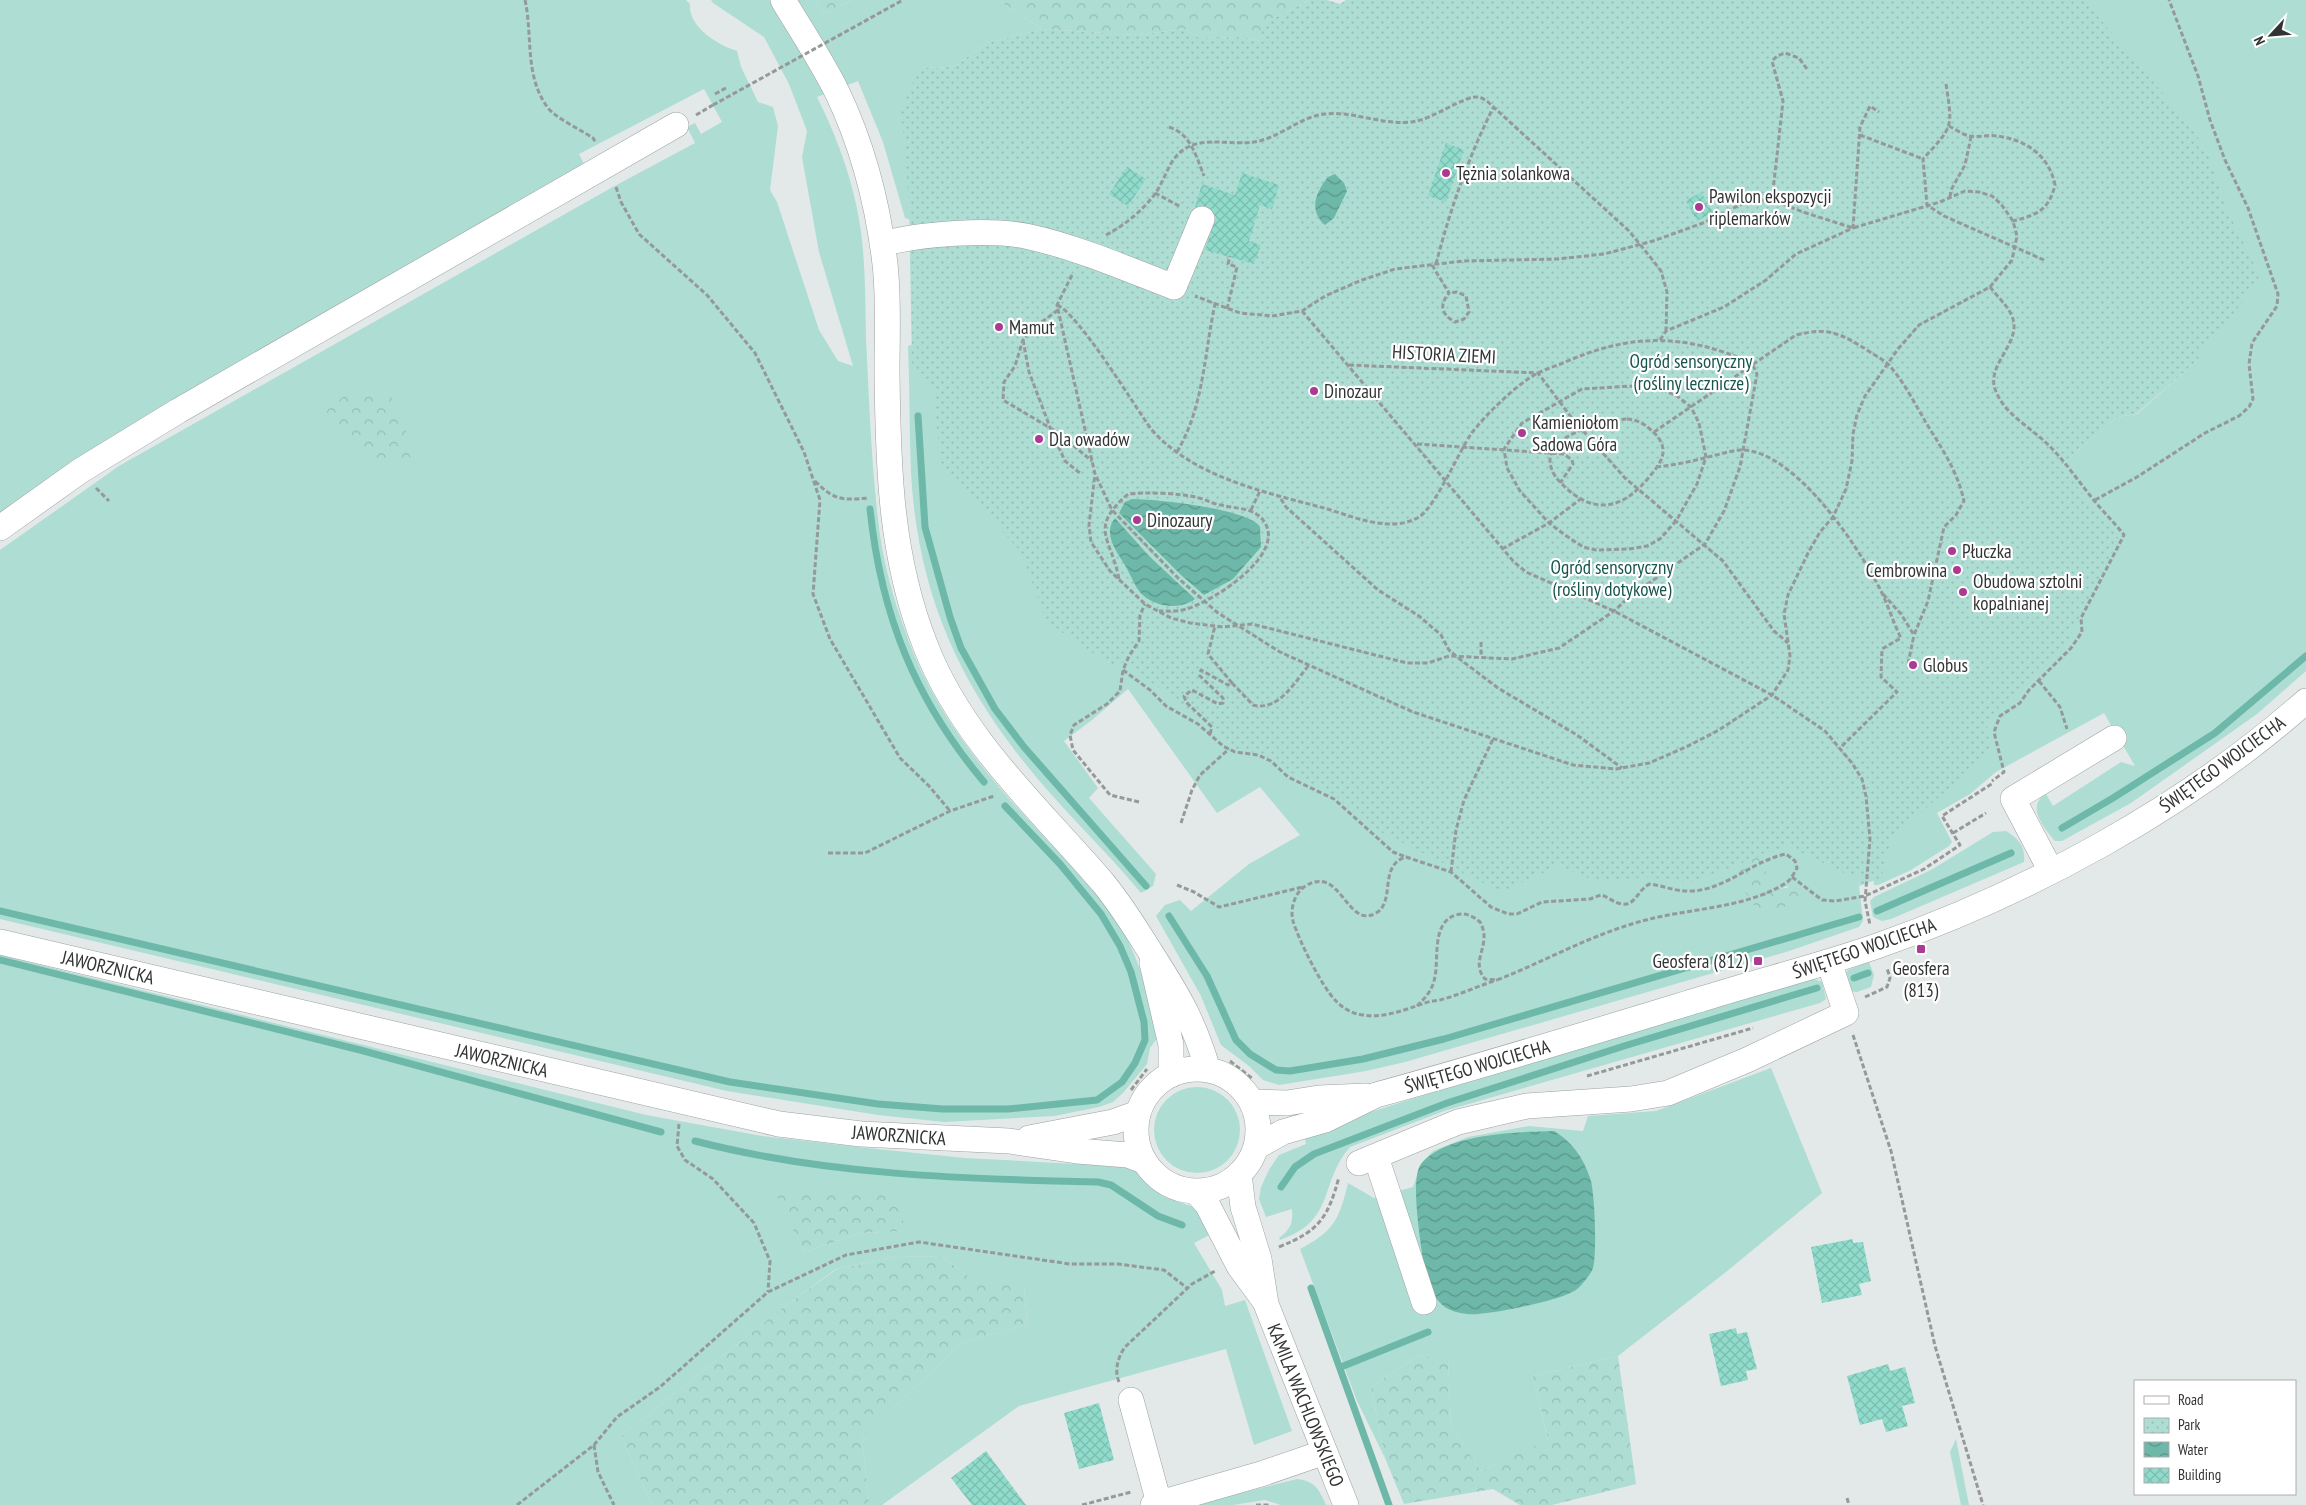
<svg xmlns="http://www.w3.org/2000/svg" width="2306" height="1505" viewBox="0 0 2306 1505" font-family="'PT Sans Narrow',sans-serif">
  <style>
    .grass { fill: #adddd3; fill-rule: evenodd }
    .forest { fill: url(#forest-crowns) }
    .park { fill: url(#park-dots) }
    .water { fill: url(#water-waves) }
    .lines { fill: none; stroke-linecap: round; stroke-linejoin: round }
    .stream { stroke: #6db8a9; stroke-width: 7 }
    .building { fill: url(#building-cross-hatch) }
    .minor-casing { stroke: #9ca2a0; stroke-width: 26 }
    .path { stroke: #959998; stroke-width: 3; stroke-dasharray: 5 2.5; stroke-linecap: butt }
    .minor { stroke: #fff; stroke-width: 25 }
    .path-bridge { stroke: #959998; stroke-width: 3; stroke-dasharray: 5 2.5; stroke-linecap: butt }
    .poi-dot { fill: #ac3992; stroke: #fff; stroke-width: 2 }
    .labels { text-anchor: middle; stroke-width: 4.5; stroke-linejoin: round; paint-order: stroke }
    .poi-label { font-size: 19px; fill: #323434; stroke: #fff; text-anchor: start }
    .street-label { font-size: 19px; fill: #323434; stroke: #fff }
    .park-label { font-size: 19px; fill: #15554b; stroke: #fff }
  </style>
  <defs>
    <pattern id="forest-crowns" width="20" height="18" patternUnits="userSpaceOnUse" patternTransform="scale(1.25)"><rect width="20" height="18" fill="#adddd3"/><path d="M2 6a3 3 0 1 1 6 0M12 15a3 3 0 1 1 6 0" fill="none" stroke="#95beb6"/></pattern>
    <pattern id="park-dots" width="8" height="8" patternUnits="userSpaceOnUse" patternTransform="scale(1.25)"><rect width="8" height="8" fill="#adddd3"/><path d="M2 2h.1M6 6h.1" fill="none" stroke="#95beb6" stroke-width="1.8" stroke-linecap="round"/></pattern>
    <pattern id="water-waves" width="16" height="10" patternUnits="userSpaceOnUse" patternTransform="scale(1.25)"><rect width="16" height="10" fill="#6db8a9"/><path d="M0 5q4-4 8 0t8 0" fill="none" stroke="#5a968a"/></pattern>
    <pattern id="building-cross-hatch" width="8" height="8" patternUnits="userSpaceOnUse" patternTransform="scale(1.25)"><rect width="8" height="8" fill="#90dccc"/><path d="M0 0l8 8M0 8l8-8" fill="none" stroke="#7dbdb0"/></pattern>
  </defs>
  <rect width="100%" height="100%" fill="#e3e9e8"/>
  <path class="grass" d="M0 0H686L690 4C688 27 718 45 737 51L741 67 758 102 773 107 778 126 770 190 777 202 819 330 838 361 853 366 819 252 802 157 807 131 789 84 764 37 713 3 711 0H815L823 14 852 0H998L1042 29 987 43 955 66 937 68 920 67 915 221 905 218 883 142 858 81 817 97C834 131 848 167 856 204 866 248 865 294 866 338 869 398 871 459 878 519 882 560 894 601 908 639 934 711 983 772 1035 827 1065 860 1099 891 1122 930 1139 958 1152 1005 1158 1037L1150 1048 1147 1064 1123 1093 1113 1102 1099 1107 1054 1116 944 1122 878 1115 727 1091 0 919V550L119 466 611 188 695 143 687 127 695 123 701 134 722 122 704 89 579 154 585 166 0 517Z
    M2082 0H2306V671L2257 714 2131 803 2062 841H2055C2045 829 2025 806 2046 794L2053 806 2121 762 2135 766 2104 713 1996 772 1970 794 1937 813 1952 842 1949 846 1911 870 1878 885H1874L1873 874 2064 463 2117 417 2137 414 2198 360 2200 349Z
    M913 344 920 357 1497 744 1863 861 1859 886 1863 921 1859 927 1786 952 1405 1062 1366 1071 1279 1085 1263 1080 1249 1066 1221 1045 1201 996 1156 916 1165 905 1180 900 1191 911 1249 864 1300 835 1260 787 1217 813 1128 689 1092 720 1064 741 1098 788 1089 798 1156 874 1153 886 1141 893C1102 846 1057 805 1020 757 952 670 917 583 911 472 909 430 910 388 908 346ZM1788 886 1778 907 1760 914 1775 891Z
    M2006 831C2018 838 2026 847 2024 862L1891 919 1882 921 1873 917 1870 901 1874 897 1931 870 1993 832Z
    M0 955 646 1115 762 1136 867 1148 965 1158 1076 1164 1127 1163 1141 1172 1161 1195 1193 1207 1213 1233 1194 1243 1222 1290 1225 1306 1245 1300 1292 1431 1254 1445 1226 1349 1019 1406 882 1505H863L869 1501 862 1437 962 1343 1027 1324 1024 1284H979L941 1256 895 1257 836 1269 785 1306 621 1436 652 1505H0ZM776 1194 905 1231 862 1233 804 1252Z
    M1869 962 1874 975 1871 987 1857 992 1849 991 1844 976 1848 970Z
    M1814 979 1822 982 1826 999 1820 1003 1444 1111 1350 1147C1318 1184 1337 1220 1280 1240L1279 1238C1291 1229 1293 1223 1292 1209L1266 1217 1259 1199 1261 1187 1270 1168 1279 1155 1306 1144 1304 1133 1491 1074Z
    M1771 1068 1822 1193 1726 1272 1618 1356 1533 1376 1548 1441 1481 1471 1451 1426 1448 1360 1418 1356 1371 1387 1385 1458 1357 1401 1300 1249C1334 1231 1339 1220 1348 1183L1374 1198 1413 1187 1422 1162 1433 1151 1468 1137 1529 1126 1583 1131 1588 1116 1656 1111Z
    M1154 1130a43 43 0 1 1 86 0a43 43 0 1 1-86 0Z
    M1956 1439 1969 1505H1961L1950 1452Z
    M1297 1479C1315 1481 1319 1489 1326 1505H1281L1265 1500 1233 1505H1194Z"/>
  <path class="forest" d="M815 0H852L823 14Z
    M998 0H1310L1267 21 1264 42 1243 37 1199 38 1184 29 1137 35 1042 29Z
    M389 393 403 415 411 461 379 465 323 414 344 396Z
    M1758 857 1775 890C1791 886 1797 888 1809 899L1760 914 1741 886 1735 866Z
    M894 1190 906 1231 862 1233 804 1252 775 1193Z
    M941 1256 979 1284H1024L1027 1324 962 1343 862 1437 869 1502 863 1505H652L621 1436 785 1306 837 1269 895 1257Z
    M1418 1356 1448 1359 1451 1426 1481 1471 1548 1440 1533 1376 1618 1356 1636 1484 1552 1505H1520L1493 1489 1404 1504 1385 1458 1371 1387Z"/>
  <path class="park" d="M1310 0H1327L1340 4 1346 0H2084L2186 121 2207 151 2225 206 2260 276 2224 328 2201 349 2198 360 2136 414 2117 417 2064 463 2062 467 2119 539 2062 652 1987 724 1990 753 1892 838 1881 878 1859 886 1860 875 1844 873 1788 846 1689 883 1648 877 1596 881 1558 866 1501 892 1367 825 1337 797 1290 772 1264 755 1232 748 1202 719 1123 662 1115 668 1047 622 1021 552 940 461 933 387 918 374 912 363 909 201 901 109 920 67 937 68 955 66 987 43 1042 29 1137 35 1184 29 1199 38 1243 37 1264 42 1261 30 1267 21Z"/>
  <path class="water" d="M1335 174 1344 183 1347 191 1334 218 1325 225C1308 210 1316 192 1328 177Z
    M1132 499C1155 499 1250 509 1260 527L1261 547 1233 579 1204 595 1181 575 1119 513 1125 502Z
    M1115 518 1149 556 1195 599C1179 611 1152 607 1139 591 1134 584 1130 574 1126 567 1117 552 1102 534 1115 518Z
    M1554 1131C1572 1142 1583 1157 1590 1178 1595 1191 1597 1254 1593 1268 1591 1274 1582 1285 1577 1289 1564 1300 1497 1313 1478 1314 1468 1315 1454 1313 1445 1307 1434 1299 1428 1285 1425 1272 1422 1251 1409 1179 1421 1164 1446 1133 1518 1132 1554 1131Z"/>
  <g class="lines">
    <path class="stream" d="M918 416 925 527 950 617 961 648 995 709 1024 747 1146 886
      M870 509C881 615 915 700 984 782
      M2062 828 2113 798 2215 733 2306 656
      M0 911 730 1082 878 1104 943 1109H1008L1097 1100 1122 1082 1135 1063 1145 1040 1144 1022 1131 972 1120 946 1101 914 1060 864 1005 806
      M1877 911 2011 853
      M1169 916 1207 976 1236 1040 1250 1054 1276 1070 1290 1071 1363 1059 1444 1039 1859 917
      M0 960 360 1050 661 1132
      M1854 978 1868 973
      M695 1141C825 1175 964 1179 1098 1182L1111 1185 1158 1216 1182 1225
      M1281 1187 1295 1167 1314 1154 1447 1103 1624 1046 1817 988
      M1311 1288 1389 1505
      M1341 1367 1428 1332"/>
  </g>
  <path class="building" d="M1446 143 1464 150 1446 202 1428 196Z
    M1127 167 1146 179 1128 206 1109 194Z
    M1242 173 1279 185 1272 209 1260 205 1249 241 1261 245 1254 264 1205 250 1216 217 1208 206 1195 207 1202 184 1235 195Z
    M1701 192 1713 212 1697 221 1686 201Z
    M1853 1239V1243L1863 1242 1871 1281 1859 1284 1862 1295 1822 1303 1811 1247Z
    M1736 1328 1737 1334 1747 1332 1757 1369 1746 1371 1748 1380 1721 1386 1709 1334Z
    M1888 1364 1890 1371 1905 1367 1915 1403 1902 1406 1908 1426 1886 1432 1882 1419 1860 1425 1847 1376Z
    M1099 1403 1114 1460 1079 1469 1064 1413Z
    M986 1451 1026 1505H972L951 1478Z"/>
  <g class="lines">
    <g class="minor-casing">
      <path id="minor" d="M783 0C801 30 821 60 837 92 863 146 878 205 885 264 889 299 887 336 887 371 888 467 890 557 926 647 963 741 1040 809 1104 884 1122 906 1136 929 1151 953 1178 995 1194 1022 1208 1070
        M882 244C919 234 992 228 1030 237 1079 248 1127 269 1174 287L1202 219
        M0 528 80 471 178 411 676 125
        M2051 871 2013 799 2114 738
        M0 942 779 1124 861 1134 1009 1141 1077 1151 1128 1155 1144 1161
        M1152 963 1171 1045V1075
        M1136 1130a61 61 0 1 1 122 0a61 61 0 1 1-122 0Z
        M1252 1102 1287 1103 1319 1098 1366 1096
        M1029 1138 1113 1122 1138 1113
        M1256 1147 1283 1132 1325 1120 1376 1095C1486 1065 1596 1031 1705 998 1762 980 1820 966 1877 946 2029 893 2185 808 2306 701
        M1376 1157 1424 1302
        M1359 1163 1458 1122 1527 1106 1631 1099 1668 1093 1747 1060 1846 1013 1829 962
        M1239 1174 1243 1207 1259 1259 1266 1304 1346 1505
        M1195 1191 1207 1204 1239 1266 1264 1300
        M1131 1400 1159 1503
        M1153 1505 1261 1474 1325 1452"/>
    </g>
    <path class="path" d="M525 0C533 36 524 76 548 108 556 118 581 130 593 138L596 143
      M1946 84C1953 129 1953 126 1923 159L1927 205 1944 216 2044 260
      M715 94 726 88
      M696 115 713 105
      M1949 126C1955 129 1963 135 1970 136 1978 138 1988 134 1997 136 2026 140 2049 155 2055 185 2049 210 2037 215 2013 221
      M1169 127C1191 134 1196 156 1204 176
      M1860 135 1923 159
      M616 187 621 202 639 234 707 295 755 353 804 452 820 500 813 594 830 639 900 758 929 786 950 811
      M1155 193 1181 207
      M1950 197 1951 190 1965 165 1971 137
      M1772 200 1783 101 1772 61 1777 56 1785 53 1799 58 1807 69
      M1106 235C1125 225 1142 211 1155 194 1167 177 1169 155 1190 146 1209 138 1234 145 1254 142 1280 138 1299 117 1325 114 1354 111 1381 125 1411 122 1433 120 1464 95 1478 97 1481 97 1485 100 1488 102L1629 231 1651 258 1661 271 1667 292 1666 331
      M1436 264C1450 210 1468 158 1493 108
      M1432 265 1449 293C1439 305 1441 314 1455 322L1464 319 1469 312 1466 296 1457 292 1449 293
      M1072 275 1057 305 1095 474 1112 510 1178 578 1218 613 1280 652 1413 712 1573 765 1616 769 1649 763 1686 747 1719 730 1772 695 1788 670 1790 656 1784 614 1788 595 1808 553 1820 532 1833 517 1846 489 1852 461 1853 434 1857 415 1865 396 1898 349 1919 325 1990 287 2012 260 2017 236 2013 221 2001 204 1992 196 1979 192 1965 191 1940 202 1853 228 1803 212 1772 200H1750L1703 223 1653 241 1604 254 1558 259 1463 261 1395 269 1362 280 1325 296 1302 311 1272 316 1240 313 1195 296
      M1990 287C1997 296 2006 304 2011 314 2025 341 1986 363 1995 389 2003 412 2025 424 2042 439 2066 460 2082 488 2104 512 2111 520 2118 527 2124 535L2081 618 2082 632 2071 648 2029 690 2020 703 2000 716 1994 732 2004 772 1992 781
      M1057 305C1078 313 1134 405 1151 429 1193 477 1264 492 1324 508 1352 516 1390 534 1419 517 1436 506 1458 453 1471 434 1484 416 1518 383 1538 373 1546 369 1555 366 1563 363 1631 333 1683 333 1752 363L1757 374 1740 467 1724 511 1705 544 1629 597 1614 611 1559 648 1512 659 1449 656 1428 663H1407L1252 624 1223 627 1190 623 1171 618 1145 604 1110 571 1091 542 1089 525 1095 474
      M1227 309 1237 267 1228 264 1230 256
      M1058 310 1032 329 1023 340 1015 366 1004 382 1003 400 1057 432 1092 461
      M1302 311 1514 562 1526 572 1614 611 1772 695 1825 731 1852 763 1862 779 1866 796 1870 839 1865 901 1870 925
      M1023 340 1029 372 1053 435 1065 461 1081 474
      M1660 340 1666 331 1724 307 1766 280 1796 254 1853 228 1860 127 1870 106 1879 112
      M1349 365 1538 373 1571 417 1625 478 1723 561 1774 631 1788 643
      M1632 386 1663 390 1677 396 1691 407 1699 423 1706 457 1697 484 1676 521 1660 539 1647 546 1629 549 1596 550 1583 547 1565 535 1549 523 1520 491 1507 468 1504 449 1522 423 1582 389Z
      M1627 419C1638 420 1643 423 1651 430 1657 435 1662 441 1663 449 1664 459 1656 469 1650 476 1622 511 1592 516 1560 482 1551 473 1546 459 1554 448 1567 431 1606 420 1627 419Z
      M1654 432 1796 335C1828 327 1840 333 1867 350 1874 355 1883 359 1889 365 1905 383 1916 406 1928 426 1943 450 1958 473 1964 501L1956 515 1944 527 1928 601 1914 635 1901 614 1882 593
      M1417 444 1564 454 1572 460 1573 464 1560 483
      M1177 452C1204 406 1204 355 1215 304
      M1656 467C1677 465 1697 460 1716 455 1725 453 1733 450 1742 450 1795 451 1858 546 1880 589 1888 605 1893 622 1901 638L1882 649 1881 677 1897 692 1840 748
      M815 481C835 501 842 500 869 498
      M96 488 109 501
      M1281 499 1286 507 1378 590 1419 616 1441 635 1449 650 1457 657 1498 688 1577 735 1622 768
      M2095 500 2137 477 2205 433 2239 416 2249 407 2253 399 2249 364 2252 343 2277 306 2278 294 2248 208 2225 160 2210 120 2198 76 2169 0
      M1251 510 1260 491
      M1502 549 1549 523 1582 498
      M1119 579C1111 537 1088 529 1128 494 1146 492 1182 493 1199 498 1207 500 1213 504 1221 505 1236 509 1256 507 1265 523 1285 556 1212 602 1186 609 1177 612 1168 611 1159 611
      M1481 642V657
      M1908 664 1914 635
      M1123 670 1150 690 1166 706 1198 724 1223 746 1235 752 1258 755 1271 761 1288 777 1334 799 1393 852 1406 857
      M2039 681 2060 707 2067 729
      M1232 683 1253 705C1278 712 1295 682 1309 665
      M1210 734 1212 727 1186 702 1184 696 1192 690 1218 704 1223 703V698L1200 676 1201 670 1228 685 1232 683 1208 654 1215 626
      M1139 802 1110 795 1073 750 1070 735 1074 725 1107 704 1120 691 1123 670 1129 656 1139 641 1140 615 1145 604
      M1181 823 1192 790 1200 775 1229 749
      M1953 833 1986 813
      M828 853H865L950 811 994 796
      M1451 872 1456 830 1464 800 1493 739
      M1792 877 1822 900 1835 901 1865 896 1924 869 1960 845 1942 816 1993 783
      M1177 885 1194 892 1219 907 1303 887
      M1865 997 1887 987 1890 978 1887 968
      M1417 1006C1425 998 1431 992 1434 981 1440 961 1430 923 1456 915 1465 912 1473 916 1480 922 1493 945 1469 960 1485 979L1497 980C1548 960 1596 932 1650 919 1694 908 1746 908 1786 883 1791 880 1794 873 1797 868L1795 861 1786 854C1752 861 1727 889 1692 891 1676 892 1665 886 1650 884 1639 888 1635 906 1623 904 1615 904 1609 897 1601 895L1590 899 1542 902 1517 914H1508L1491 907 1451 872 1406 857C1378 865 1396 902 1376 913 1346 930 1341 862 1304 887 1294 894 1290 910 1293 921 1299 941 1322 987 1336 1001 1343 1008 1352 1014 1363 1015 1385 1018 1404 1010 1425 1003 1430 1001 1435 1001 1440 1000 1459 995 1478 986 1497 980
      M1853 1035 1891 1151 1935 1346 1983 1505
      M1230 1061 1253 1079
      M1587 1076 1753 1028
      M1131 1090 1147 1069
      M679 1124 677 1146 685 1160 713 1179 754 1223 770 1261 768 1292
      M1279 1247C1319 1231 1328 1218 1339 1177
      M1119 1382C1114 1370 1118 1357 1125 1347L1192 1284 1215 1271
      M594 1445 598 1472 614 1505
      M1847 1498 1849 1505
      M517 1505 594 1445 617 1417 660 1387 768 1292 846 1255 919 1242 1070 1264H1118L1164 1270 1187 1288
      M1082 1505 1131 1492
      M1256 1505H1270"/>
    <use href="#minor" class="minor"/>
    <path class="path-bridge" d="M713 105 903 0"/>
  </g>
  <g class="poi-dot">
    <circle cx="1446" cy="173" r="5"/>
    <circle cx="1699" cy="207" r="5"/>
    <circle cx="999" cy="327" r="5"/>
    <circle cx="1314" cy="391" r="5"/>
    <circle cx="1522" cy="433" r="5"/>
    <circle cx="1039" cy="439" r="5"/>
    <circle cx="1137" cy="520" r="5"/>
    <circle cx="1952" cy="551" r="5"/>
    <circle cx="1957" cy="570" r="5"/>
    <circle cx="1963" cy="592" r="5"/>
    <circle cx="1913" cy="665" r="5"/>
    <rect x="1916" y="944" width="10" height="10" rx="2.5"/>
    <rect x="1753" y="956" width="10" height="10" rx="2.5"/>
  </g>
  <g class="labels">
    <g class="poi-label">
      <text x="1456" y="180">Tężnia solankowa</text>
      <text x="1709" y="203">Pawilon ekspozycji<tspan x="1709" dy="22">riplemarków</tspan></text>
      <text x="1009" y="334">Mamut</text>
      <text x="1324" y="398">Dinozaur</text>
      <text x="1532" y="429">Kamieniołom<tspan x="1532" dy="22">Sadowa Góra</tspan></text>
      <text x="1049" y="446">Dla owadów</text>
      <text x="1147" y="527">Dinozaury</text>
      <text x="1962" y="558">Płuczka</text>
      <text x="1947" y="577" text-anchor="end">Cembrowina</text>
      <text x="1973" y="588">Obudowa sztolni<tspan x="1973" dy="22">kopalnianej</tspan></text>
      <text x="1923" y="672">Globus</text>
      <text x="1748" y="968" text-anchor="end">Geosfera (812)</text>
      <text x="1921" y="975" text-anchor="middle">Geosfera<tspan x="1921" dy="22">(813)</tspan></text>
    </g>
    <g class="street-label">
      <text transform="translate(1444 354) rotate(3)" y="7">HISTORIA ZIEMI</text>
      <text transform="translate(2222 764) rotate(-36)" y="7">ŚWIĘTEGO WOJCIECHA</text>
      <text transform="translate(1864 948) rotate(-19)" y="7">ŚWIĘTEGO WOJCIECHA</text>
      <text transform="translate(108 967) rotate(13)" y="7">JAWORZNICKA</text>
      <text transform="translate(502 1060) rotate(13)" y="7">JAWORZNICKA</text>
      <text transform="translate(1477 1066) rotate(-16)" y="7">ŚWIĘTEGO WOJCIECHA</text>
      <text transform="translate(899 1135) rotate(4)" y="7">JAWORZNICKA</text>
      <text transform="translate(1306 1405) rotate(68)" y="7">KAMILA WACHLOWSKIEGO</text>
    </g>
    <g class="park-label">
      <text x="1691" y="368">Ogród sensoryczny<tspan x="1691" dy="22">(rośliny lecznicze)</tspan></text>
      <text x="1612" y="574">Ogród sensoryczny<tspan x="1612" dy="22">(rośliny dotykowe)</tspan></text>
    </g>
  </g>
  <rect x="2134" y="1380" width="162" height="115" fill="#ffffff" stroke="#adaeae"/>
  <rect x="2144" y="1396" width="25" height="8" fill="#ffffff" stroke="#adaeae"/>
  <text x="2178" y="1405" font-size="15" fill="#323434">Road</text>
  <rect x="2144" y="1418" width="25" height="15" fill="url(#park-dots)" stroke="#adaeae"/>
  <text x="2178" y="1430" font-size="15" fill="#323434">Park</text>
  <rect x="2144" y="1442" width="25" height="15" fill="url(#water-waves)" stroke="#adaeae"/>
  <text x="2178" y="1455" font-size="15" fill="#323434">Water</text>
  <rect x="2144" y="1468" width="25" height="15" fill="url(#building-cross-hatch)" stroke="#adaeae"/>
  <text x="2178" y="1480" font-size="15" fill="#323434">Building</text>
  <g transform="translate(2271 35) rotate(244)" stroke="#ffffff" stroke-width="4" paint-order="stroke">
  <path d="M0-4L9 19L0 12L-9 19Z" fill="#323434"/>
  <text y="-8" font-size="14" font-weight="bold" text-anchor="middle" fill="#323434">N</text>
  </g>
</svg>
